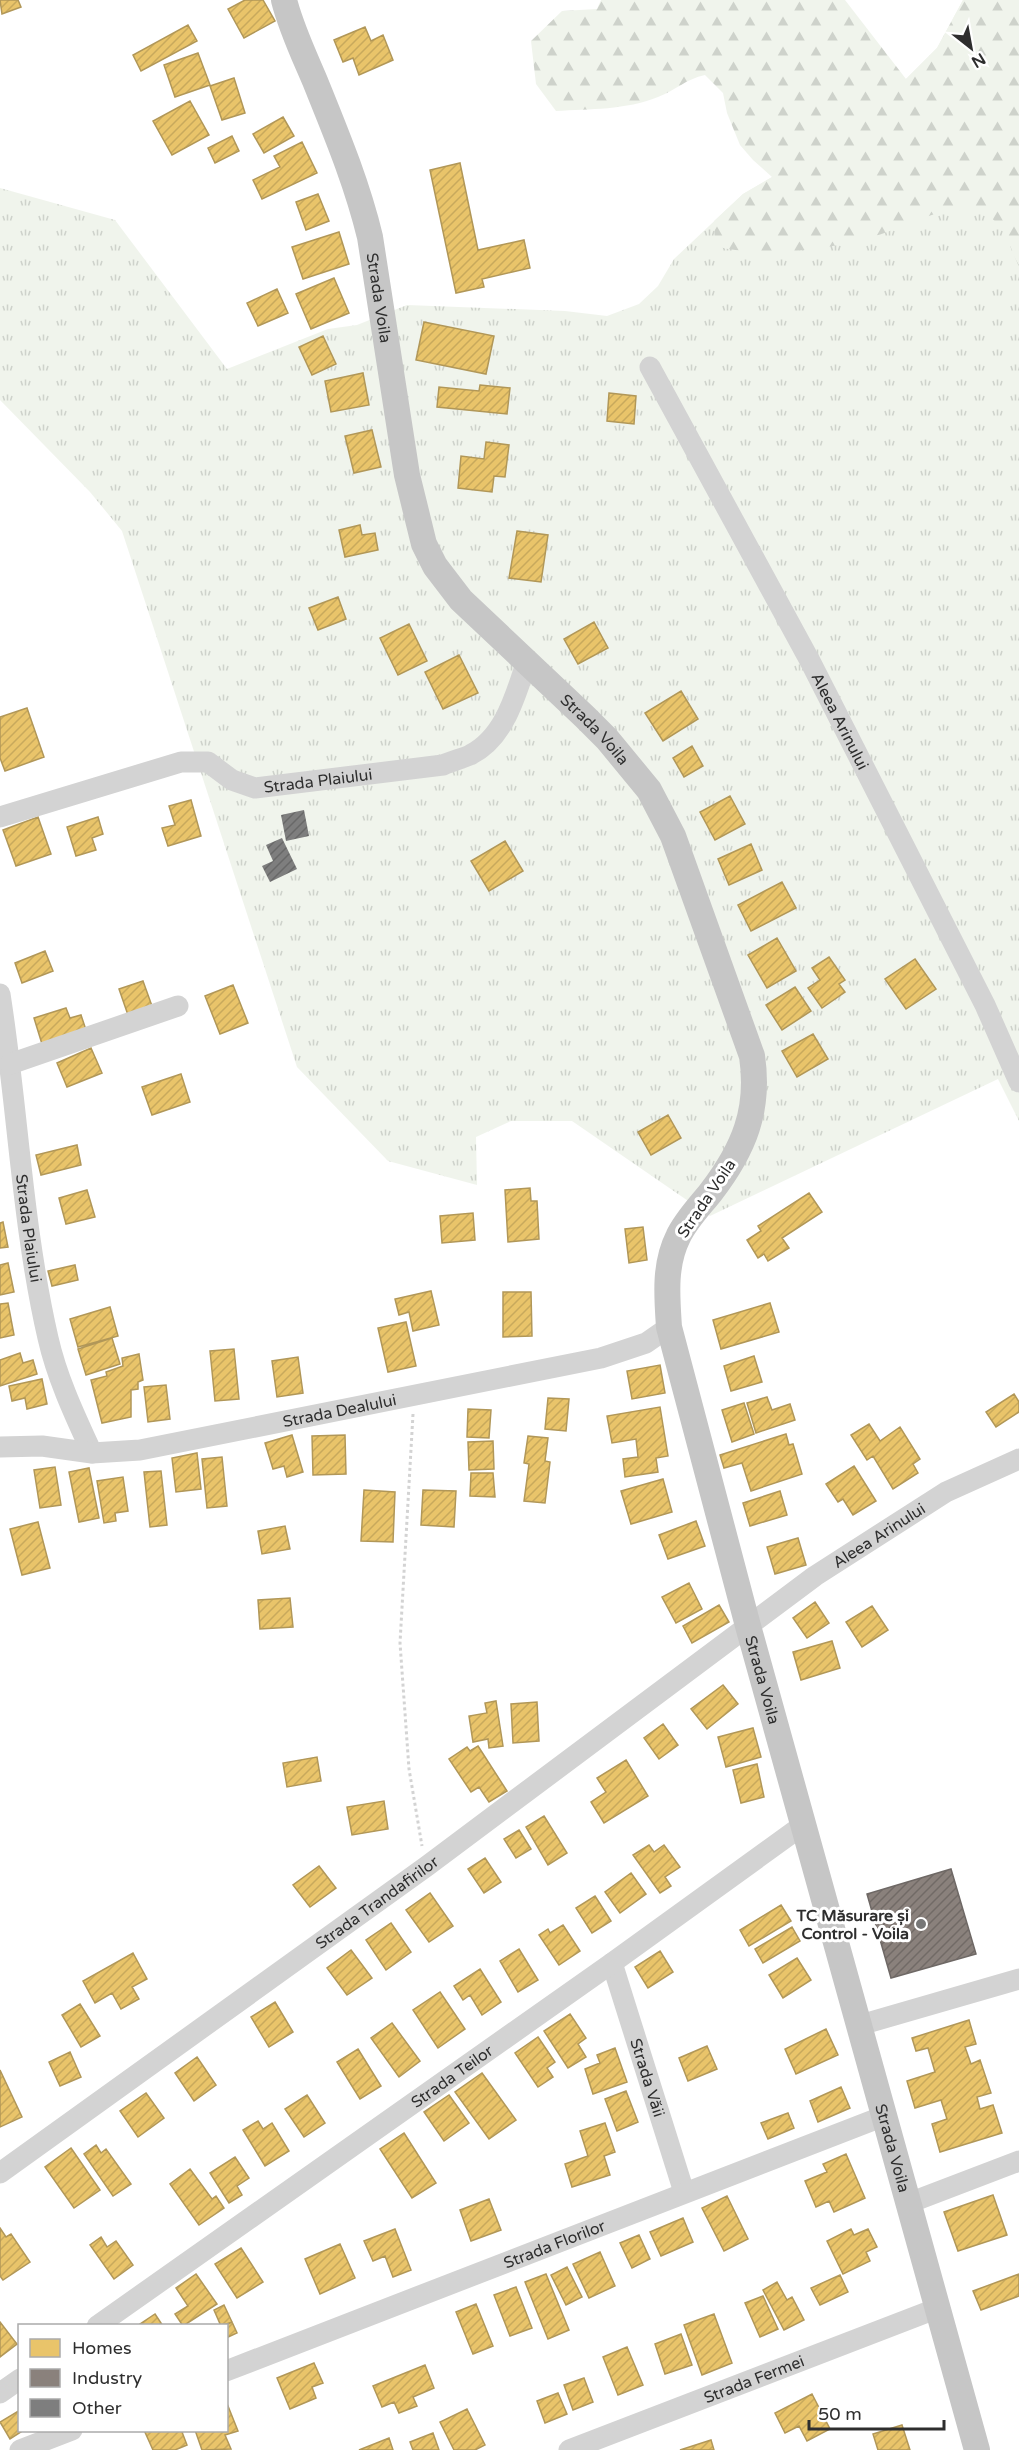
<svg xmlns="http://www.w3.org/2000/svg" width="1019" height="2450" viewBox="0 0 1019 2450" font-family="'Varela Round',sans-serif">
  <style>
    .grass { fill: url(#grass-tufts) }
    .forest { fill: url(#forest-firs) }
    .homes { fill: url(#homes-hatch); stroke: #b19758; stroke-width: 1.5 }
    .industry { fill: url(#industry-hatch); stroke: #6e6865; stroke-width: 1.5 }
    .building { fill: url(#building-hatch) }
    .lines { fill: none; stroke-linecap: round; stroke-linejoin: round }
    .path { stroke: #d3d3d3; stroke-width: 3; stroke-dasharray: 3 3; stroke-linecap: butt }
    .minor { stroke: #d3d3d3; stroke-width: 21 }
    .major { stroke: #c6c6c6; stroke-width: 26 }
    .poi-dot { fill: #777; stroke: #fff; stroke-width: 2 }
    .labels { text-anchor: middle; stroke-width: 6; stroke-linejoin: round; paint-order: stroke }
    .street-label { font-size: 16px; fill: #2e2e2e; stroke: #fff }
    .poi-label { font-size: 16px; font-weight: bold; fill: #2e2e2e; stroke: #fff; text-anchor: end }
  </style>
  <defs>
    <pattern id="grass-tufts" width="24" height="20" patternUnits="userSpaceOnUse" patternTransform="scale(1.5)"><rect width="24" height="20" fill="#f0f4ec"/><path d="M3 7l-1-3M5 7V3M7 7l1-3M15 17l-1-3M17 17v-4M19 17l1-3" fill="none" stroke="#ced2cb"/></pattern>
    <pattern id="forest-firs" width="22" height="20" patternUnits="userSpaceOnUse" patternTransform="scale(1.5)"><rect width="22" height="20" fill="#f0f4ec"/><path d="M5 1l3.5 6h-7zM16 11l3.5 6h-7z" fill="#ced2cb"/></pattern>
    <pattern id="homes-hatch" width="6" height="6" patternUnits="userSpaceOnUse" patternTransform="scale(1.5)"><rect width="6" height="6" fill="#e9c46a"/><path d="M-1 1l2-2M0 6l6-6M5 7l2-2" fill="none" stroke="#c8a95c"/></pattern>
    <pattern id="industry-hatch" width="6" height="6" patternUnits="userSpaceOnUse" patternTransform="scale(1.5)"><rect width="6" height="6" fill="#8a817c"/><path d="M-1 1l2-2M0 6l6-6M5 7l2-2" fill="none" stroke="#716a66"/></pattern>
    <pattern id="building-hatch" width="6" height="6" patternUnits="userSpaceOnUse" patternTransform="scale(1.5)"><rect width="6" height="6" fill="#7e7e7e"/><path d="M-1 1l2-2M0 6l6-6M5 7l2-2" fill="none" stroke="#686868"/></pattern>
  </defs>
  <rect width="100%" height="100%" fill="#fff"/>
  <path class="grass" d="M963 0H1019V1121L998 1079 710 1216 572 1121H511L476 1137 477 1185 388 1161 297 1067 122 531 90 492 0 400V188L115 220 227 369 328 329 357 325 407 305 565 311 607 316 639 304 658 286 674 259 743 194 815 152 875 110 937 48Z"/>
  <path class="forest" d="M601 0H845L906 79 937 48 963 0H1019V267L1004 231 987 213C978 212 968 209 959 210 931 211 902 228 875 236 827 250 764 259 715 246L714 221 743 194 772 177 753 160 740 145 727 113 723 93 705 75C686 79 676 90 658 97 626 110 590 109 556 111L536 84 531 41 562 11 597 9Z"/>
  <path class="homes" d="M0 0H18L21 7 2 14Z
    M245 0H263L275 21 244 38 228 9Z
    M188 25 197 41 141 71 133 55Z
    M365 27 371 41 383 35 393 60 359 75 353 58 343 62 334 40Z
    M198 53 210 85 175 97 164 65Z
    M234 78 245 113 222 120 210 86Z
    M190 101 209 135 172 155 153 121Z
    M283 117 294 136 264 153 253 134Z
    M232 136 239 151 215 163 208 148Z
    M302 142 317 173 262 199 253 180 280 167 274 156Z
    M460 163 478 250 524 240 530 268 482 279 484 287 456 293 430 170Z
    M318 194 329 221 306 230 296 202Z
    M339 232 349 264 303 279 292 247Z
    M334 278 349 313 311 329 296 294Z
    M277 289 288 313 258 326 247 303Z
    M424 322 494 336 486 374 416 360Z
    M323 336 336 364 312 375 299 347Z
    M363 373 369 405 331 412 325 381Z
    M480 385 510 388 507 414 437 407 439 387 479 391Z
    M609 393 636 396 634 424 607 421Z
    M372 430 381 467 354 473 345 436Z
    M486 442 509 445 505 477 494 476 492 492 458 488 461 456 484 459Z
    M360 525 362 535 375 533 378 550 345 557 339 530Z
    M517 531 548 535 541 582 509 578Z
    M338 597 346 619 318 630 309 608Z
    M594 622 608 648 578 664 564 639Z
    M409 624 427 661 398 675 380 638Z
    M459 655 478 693 443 709 425 672Z
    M681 691 698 719 663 741 645 713Z
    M27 708 44 757 5 771 0 758V717Z
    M692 746 703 766 684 777 673 758Z
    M730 796 745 824 715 840 700 812Z
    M191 800 201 836 168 846 162 828 175 825 169 806Z
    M38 817 51 854 16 866 3 830Z
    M98 817 103 834 92 838 96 850 76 856 67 827Z
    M505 841 523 871 489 891 471 861Z
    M751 844 762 870 729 885 718 859Z
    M782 882 796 908 751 931 738 905Z
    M777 938 796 971 767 988 748 955Z
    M45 951 53 971 22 983 15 963Z
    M829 957 845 980 839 984 845 992 822 1008 808 988 820 980 812 968Z
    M915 959 936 989 906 1009 885 979Z
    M143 981 152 1006 128 1015 119 989Z
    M233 985 248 1023 220 1034 205 996Z
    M795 987 811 1011 782 1030 766 1005Z
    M66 1008 70 1018 81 1015 86 1030 42 1044 34 1018Z
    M813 1034 828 1059 797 1077 782 1051Z
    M91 1048 102 1073 67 1087 57 1063Z
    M181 1074 190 1102 152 1115 142 1087Z
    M668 1115 681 1138 651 1155 638 1132Z
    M77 1145 81 1165 41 1175 36 1155Z
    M530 1188 531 1201H537L539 1239 508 1242 505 1190Z
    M87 1190 95 1217 66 1224 59 1198Z
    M809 1193 822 1212 782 1238 789 1248 768 1261 764 1254 758 1258 747 1240 761 1231 758 1226Z
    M473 1213 475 1240 442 1243 440 1216Z
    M3 1222 8 1247 0 1248V1223Z
    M643 1227 647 1260 629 1263 625 1229Z
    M8 1263 14 1292 0 1295V1265Z
    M75 1265 78 1280 52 1286 48 1271Z
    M431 1291 439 1325 413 1331 409 1312 399 1315 395 1299Z
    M503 1292H531L532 1336 503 1337Z
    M8 1303 14 1335 0 1338V1304Z
    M770 1303 779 1332 721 1349 713 1320Z
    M110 1307 118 1336 78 1347 70 1319Z
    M406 1322 416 1366 388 1372 378 1328Z
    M112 1338 120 1364 86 1375 78 1349Z
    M234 1349 239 1399 215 1401 210 1351Z
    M20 1353 23 1363 33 1360 37 1374 0 1386V1360Z
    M139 1354 143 1380 138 1382V1389L131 1390V1417L102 1423 91 1380 107 1376 106 1372 123 1366 122 1358Z
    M754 1356 762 1382 731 1391 724 1366Z
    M298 1357 303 1393 277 1397 272 1361Z
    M660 1365 665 1393 632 1399 627 1371Z
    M42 1379 47 1404 27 1409 25 1398 12 1401 9 1386Z
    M166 1385 170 1419 148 1422 144 1387Z
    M1014 1394 1019 1402V1412L996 1427 986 1412Z
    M767 1397 772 1410 790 1404 795 1420 756 1433 747 1403Z
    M548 1398 569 1399 566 1431 545 1429Z
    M744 1403 754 1434 732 1442 722 1410Z
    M660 1407 668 1456 656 1458 658 1472 625 1477 623 1459 638 1457 636 1439 612 1443 607 1416Z
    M468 1409 491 1410 489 1438 467 1437Z
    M869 1424 880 1441 900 1427 920 1459 913 1464 918 1473 893 1489 873 1456 867 1460 851 1435Z
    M786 1434 789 1445 793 1444 802 1474 751 1491 742 1463 724 1468 720 1455Z
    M292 1435 303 1472 287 1477 284 1466 273 1469 265 1443Z
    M345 1435 346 1474 313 1475 312 1436Z
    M528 1436 548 1438 545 1461 550 1462 545 1503 524 1501 529 1464 524 1463Z
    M493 1441 494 1469 469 1470 468 1442Z
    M197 1453 201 1489 176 1492 172 1458Z
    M222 1457 227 1506 207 1508 202 1459Z
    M854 1466 876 1501 853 1515 843 1499 838 1502 826 1484Z
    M55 1467 61 1505 40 1508 34 1470Z
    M89 1468 99 1518 79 1522 69 1472Z
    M161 1471 167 1525 150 1527 144 1472Z
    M471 1473H493L495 1497 470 1496Z
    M123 1477 128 1511 115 1513 116 1521 104 1523 97 1481Z
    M663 1479 672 1512 631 1524 621 1491Z
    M364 1490 395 1492 393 1542 361 1541Z
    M423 1490 456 1491 454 1527 421 1525Z
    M780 1491 787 1515 750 1526 743 1503Z
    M696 1521 705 1546 668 1559 659 1535Z
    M38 1522 50 1568 22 1575 10 1529Z
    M285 1526 290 1549 262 1554 258 1531Z
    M798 1538 806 1565 775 1574 767 1547Z
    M689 1583 702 1609 676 1623 662 1597Z
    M290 1598 293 1627 260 1629 258 1600Z
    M815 1602 829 1623 807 1638 793 1618Z
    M719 1605 729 1622 692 1643 683 1626Z
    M872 1606 888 1630 862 1647 846 1622Z
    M832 1641 840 1668 801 1680 793 1652Z
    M723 1685 738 1704 707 1729 691 1709Z
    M496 1701 503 1746 489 1748 488 1739 473 1742 469 1716 487 1713 485 1703Z
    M537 1702 539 1741 513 1743 511 1704Z
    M663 1724 678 1745 659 1759 644 1738Z
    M753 1728 761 1757 726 1767 718 1737Z
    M478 1746 507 1791 489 1802 479 1787 471 1792 449 1759 467 1747 470 1751Z
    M317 1757 321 1781 287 1787 283 1763Z
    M626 1760 648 1796 604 1823 591 1802 606 1792 597 1778Z
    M757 1764 764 1797 741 1803 733 1770Z
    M384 1801 388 1829 352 1835 347 1807Z
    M544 1816 567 1853 548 1865 526 1827Z
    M519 1830 531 1849 516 1858 504 1839Z
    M649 1845 654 1852 664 1845 680 1867 665 1877 671 1886 660 1893 633 1855Z
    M485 1858 501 1882 484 1893 468 1869Z
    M319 1866 336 1888 310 1907 293 1885Z
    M631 1873 646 1894 620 1913 605 1892Z
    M430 1893 453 1926 429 1942 406 1910Z
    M595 1896 611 1921 592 1933 576 1908Z
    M781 1905 791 1921 749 1946 740 1930Z
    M391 1923 411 1952 386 1970 366 1940Z
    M563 1925 580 1951 559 1965 539 1935 548 1929 550 1933Z
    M792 1927 800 1941 763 1963 755 1949Z
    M519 1949 538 1980 518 1992 500 1961Z
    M351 1950 372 1978 347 1995 327 1968Z
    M660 1951 673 1972 648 1988 635 1967Z
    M133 1953 147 1979 132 1987 139 1999 121 2009 112 1993 95 2003 83 1981Z
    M797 1958 811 1980 783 1998 769 1975Z
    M480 1969 501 2002 482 2015 470 1995 463 2000 454 1986Z
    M440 1992 465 2029 438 2048 413 2010Z
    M275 2002 293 2032 269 2047 251 2017Z
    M80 2004 100 2036 81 2047 62 2015Z
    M570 2014 586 2038 578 2044 586 2057 568 2068 544 2031Z
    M969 2020 976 2044 965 2047 971 2064 980 2060 991 2093 977 2097 980 2109 993 2105 1002 2133 940 2152 932 2124 947 2119 941 2100 915 2108 907 2081 935 2072 928 2048 916 2051 912 2038Z
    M392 2023 420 2061 399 2077 371 2038Z
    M826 2029 838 2055 796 2074 785 2049Z
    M538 2037 555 2062 547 2068 553 2077 538 2087 515 2053Z
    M707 2046 717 2069 688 2081 679 2058Z
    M615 2048 627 2082 593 2094 585 2069 600 2063 597 2055Z
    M358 2049 381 2086 360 2099 337 2062Z
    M70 2052 81 2077 60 2086 49 2062Z
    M197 2057 216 2085 194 2101 175 2073Z
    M0 2070 22 2117 0 2127Z
    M482 2073 516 2120 489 2139 455 2092Z
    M841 2087 850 2108 818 2122 810 2101Z
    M626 2091 638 2122 617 2131 605 2099Z
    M146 2093 164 2118 138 2137 120 2111Z
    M307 2095 325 2123 304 2137 285 2109Z
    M449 2095 469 2123 444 2141 424 2112Z
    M788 2113 794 2128 768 2139 761 2123Z
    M258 2121 263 2129 272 2123 289 2151 265 2166 243 2130Z
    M605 2123 615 2152 604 2156 610 2175 572 2187 565 2164 588 2156 580 2131Z
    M404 2133 436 2183 412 2198 380 2149Z
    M96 2145 101 2153 106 2149 131 2184 113 2196 84 2154Z
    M71 2148 100 2190 74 2208 45 2167Z
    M846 2154 865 2198 834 2212 829 2201 816 2207 805 2181 827 2172 823 2164Z
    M235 2157 249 2178 237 2186 242 2195 229 2203 210 2173Z
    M190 2169 212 2199 216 2196 224 2208 199 2225 170 2184Z
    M993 2195 1007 2235 958 2251 944 2212Z
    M727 2196 748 2239 724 2251 702 2208Z
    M489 2199 501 2230 471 2241 460 2210Z
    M683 2218 693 2242 661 2256 650 2232Z
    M0 2228 6 2237 11 2234 30 2262 3 2280 0 2276Z
    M395 2229 411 2270 393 2277 385 2256 373 2261 364 2241Z
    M851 2229 854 2235 868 2229 877 2247 866 2252 870 2261 843 2274 827 2241Z
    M639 2235 650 2259 632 2268 620 2243Z
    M101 2237 107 2247 116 2241 133 2265 114 2279 90 2245Z
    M340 2244 355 2278 320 2294 305 2259Z
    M241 2248 263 2282 237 2298 215 2264Z
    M600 2252 615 2286 589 2298 573 2264Z
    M567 2267 582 2297 566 2305 551 2275Z
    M196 2274 217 2304 183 2326 175 2314 188 2306 176 2288Z
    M546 2274 569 2330 548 2339 525 2282Z
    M1019 2274V2296L981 2310 973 2291Z
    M840 2275 848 2292 820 2305 811 2288Z
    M777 2282 787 2300 792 2297 804 2320 784 2330 763 2290Z
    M516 2287 532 2328 510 2336 494 2295Z
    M763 2296 778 2329 760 2337 745 2303Z
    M476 2304 493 2346 473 2354 456 2312Z
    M224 2305 232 2322 221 2326 214 2310Z
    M155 2314 163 2326H137Z
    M714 2314 732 2363 702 2375 684 2325Z
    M0 2322 17 2344 0 2357Z
    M232 2322 237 2333 226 2338V2326H223Z
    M681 2334 692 2365 665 2374 655 2344Z
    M627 2347 643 2385 618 2395 603 2357Z
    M314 2363 323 2383 312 2387 316 2398 290 2409 277 2378Z
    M425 2365 434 2388 413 2397 417 2406 399 2413 394 2402 382 2407 373 2386Z
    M584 2378 593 2402 573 2410 564 2385Z
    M558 2393 567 2414 545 2423 537 2401Z
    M812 2394 830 2429 807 2441 799 2426 785 2433 775 2413Z
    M226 2401 238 2431 225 2435 231 2449 202 2450 195 2430H226Z
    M467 2409 485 2445 475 2450H454L440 2422Z
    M20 2410V2430H24L10 2439 0 2422Z
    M902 2425 910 2450H878L873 2434Z
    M144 2430H187L182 2432 187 2445 175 2450H153Z
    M433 2433 439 2450H413L410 2442Z
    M389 2438 393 2450H359Z
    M711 2440 714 2450H680Z"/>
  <path class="industry" d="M951 1869 976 1954 891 1978 867 1894Z"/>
  <path class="building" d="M304 810 309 836 286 841 281 815Z
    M282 838 297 869 270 882 262 866 273 861 266 845Z"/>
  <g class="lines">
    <path class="path" d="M413 1414 400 1643 409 1769 422 1846"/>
    <g class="minor">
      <path id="s1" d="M650 367 810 661 985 1005 1019 1082"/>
      <path id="s2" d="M0 817 181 762H208L232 780 255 788 443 765C451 761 461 759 470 755 504 738 515 697 526 664"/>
      <path id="s3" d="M0 994C18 1109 22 1225 48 1338 57 1378 75 1416 92 1453"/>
      <path d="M10 1064 178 1006"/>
      <path id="s4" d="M0 1447 42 1446 92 1453 140 1450 601 1358 646 1343 669 1327"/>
      <path id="s5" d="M612 1963 684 2192"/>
      <path d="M860 2025 1019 1979"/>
      <path id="s6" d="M0 2173 427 1866 815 1576 946 1492 1019 1459"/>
      <path d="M909 2203 1019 2161"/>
      <path id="s7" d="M97 2326 612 1963 803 1825"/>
      <path id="s8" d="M226 2371 884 2116"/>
      <path d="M0 2393 20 2379"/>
      <path d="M20 2450 72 2430"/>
      <path id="s9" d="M569 2450 938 2308"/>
    </g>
    <path class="major" id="s10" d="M284 0C291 28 304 55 315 81 336 133 357 183 370 237L407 475 424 544 435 566 461 600 585 717 607 739 649 790 673 836 752 1056C760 1110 744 1149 711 1192 700 1206 686 1220 678 1237 664 1265 667 1297 669 1327L748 1626 977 2450"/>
  </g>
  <circle class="poi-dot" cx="921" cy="1924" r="6"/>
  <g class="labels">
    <g class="street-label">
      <text dy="6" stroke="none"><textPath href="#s10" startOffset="314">Strada Voila</textPath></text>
      <text dy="6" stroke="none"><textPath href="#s1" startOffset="402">Aleea Arinului</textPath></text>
      <text dy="6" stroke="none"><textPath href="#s10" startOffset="818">Strada Voila</textPath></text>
      <text dy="6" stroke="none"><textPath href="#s2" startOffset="334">Strada Plaiului</textPath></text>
      <text transform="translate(706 1198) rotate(-56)" y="6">Strada Voila</text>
      <text dy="6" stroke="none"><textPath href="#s3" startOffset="236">Strada Plaiului</textPath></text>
      <text dy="6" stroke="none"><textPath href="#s4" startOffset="344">Strada Dealului</textPath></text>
      <text dy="6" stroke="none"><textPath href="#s6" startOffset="1086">Aleea Arinului</textPath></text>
      <text dy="6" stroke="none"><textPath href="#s10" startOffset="1844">Strada Voila</textPath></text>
      <text dy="6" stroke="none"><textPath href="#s6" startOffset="464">Strada Trandafirilor</textPath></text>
      <text dy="6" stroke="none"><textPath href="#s7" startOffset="434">Strada Teilor</textPath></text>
      <text dy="6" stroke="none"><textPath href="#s5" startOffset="120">Strada Văii</textPath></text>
      <text dy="6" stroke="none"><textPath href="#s10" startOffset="2330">Strada Voila</textPath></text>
      <text dy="6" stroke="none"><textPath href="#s8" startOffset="352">Strada Florilor</textPath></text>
      <text dy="6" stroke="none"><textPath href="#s9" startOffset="198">Strada Fermei</textPath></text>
    </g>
    <g class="poi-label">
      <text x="909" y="1921">TC Măsurare și<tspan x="909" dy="18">Control - Voila</tspan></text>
    </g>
  </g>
  <rect x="18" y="2324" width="210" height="108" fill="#ffffff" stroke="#ababab" stroke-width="1.5"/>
  <rect x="30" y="2339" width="30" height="18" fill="#e9c46a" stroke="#ababab" stroke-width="1.5"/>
  <text x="72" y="2354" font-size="18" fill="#2e2e2e">Homes</text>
  <rect x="30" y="2369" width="30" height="18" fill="#8a817c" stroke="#ababab" stroke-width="1.5"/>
  <text x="72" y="2384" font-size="18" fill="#2e2e2e">Industry</text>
  <rect x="30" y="2399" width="30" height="18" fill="#7e7e7e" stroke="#ababab" stroke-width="1.5"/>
  <text x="72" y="2414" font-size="18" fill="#2e2e2e">Other</text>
  <g transform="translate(971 48) rotate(149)" stroke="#ffffff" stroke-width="4.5" paint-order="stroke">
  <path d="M0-4.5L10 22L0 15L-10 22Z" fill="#2e2e2e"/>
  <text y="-9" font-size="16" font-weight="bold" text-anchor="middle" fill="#2e2e2e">N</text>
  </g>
  <path d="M809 2420v9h135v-9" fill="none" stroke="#2e2e2e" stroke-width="3"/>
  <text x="818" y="2420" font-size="18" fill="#2e2e2e" stroke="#ffffff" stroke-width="4.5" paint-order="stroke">50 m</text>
</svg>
